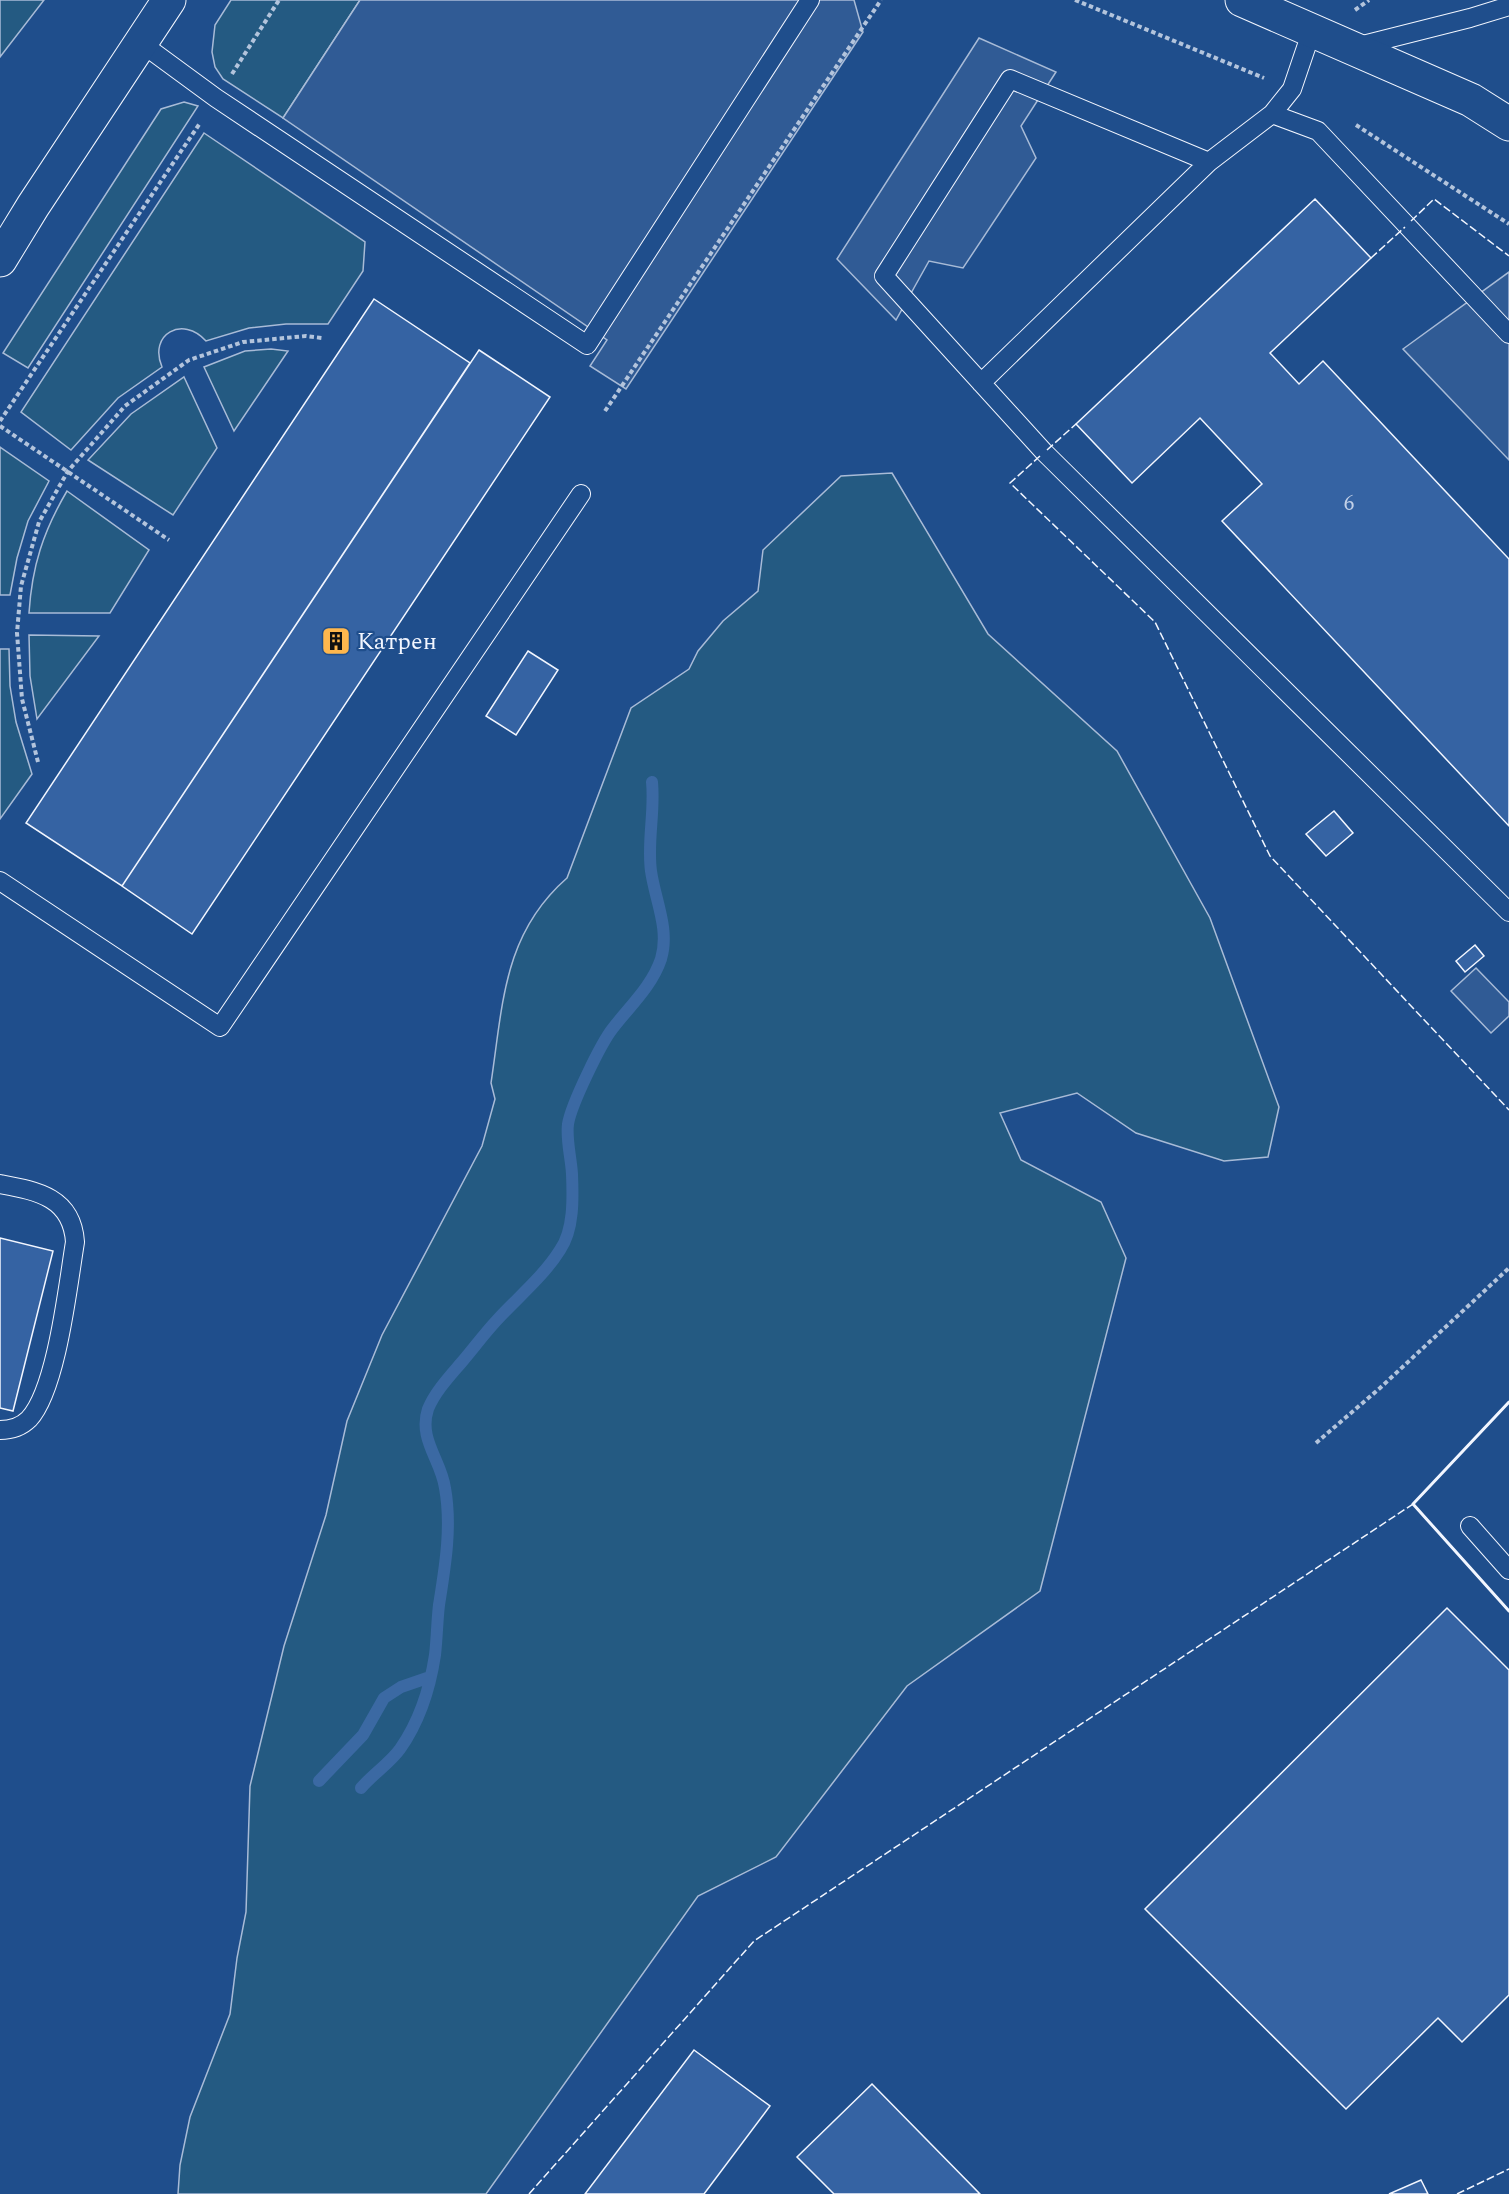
<svg xmlns="http://www.w3.org/2000/svg" width="1509" height="2194" viewBox="0 0 1509 2194" font-family="Spectral,serif">
  <style>
    .green { fill: #245a82; stroke: #a8bbd7; stroke-width: 1.5 }
    .parking { fill: #305b95; stroke: #a8bbd7; stroke-width: 1.5 }
    .lines { fill: none; stroke-linecap: round; stroke-linejoin: round }
    .stream { stroke: #3b69a3; stroke-width: 12 }
    .building { fill: #3563a3; stroke: #f2f6ff; stroke-width: 1.5 }
    .lane-casing { stroke: #f2f6ff; stroke-width: 20 }
    .street-casing { stroke: #f2f6ff; stroke-width: 35 }
    .secondary-casing { stroke: #f2f6ff; stroke-width: 35 }
    .path { stroke: #b3c4dc; stroke-width: 4; stroke-dasharray: 4.5 3; stroke-linecap: butt }
    .lane { stroke: #1f4e8c; stroke-width: 18 }
    .street { stroke: #1f4e8c; stroke-width: 33 }
    .secondary { stroke: #1f4e8c; stroke-width: 33 }
    .fence { stroke: #f2f6ff; stroke-width: 1.5; stroke-dasharray: 8 3; stroke-linecap: butt }
    .wall { stroke: #f2f6ff; stroke-width: 3 }
    .labels { text-anchor: middle; stroke-width: 4.5; stroke-linejoin: round; paint-order: stroke }
    .number-label { font-size: 21px; fill: #c3d1e8 }
    .poi-label { font-size: 24px; fill: #f2f6ff; stroke: #1f4e8c; text-anchor: start }
  </style>
  <rect width="100%" height="100%" fill="#1f4e8c"/>
  <path class="green" d="M0 0H44L0 57Z
    M231 0H360L283 118 223 79 215 67 212 52 215 25Z
    M184 102 198 106 28 368 3 353 161 109Z
    M204 133 365 242 363 271 328 324H286L249 328 206 341C183 315 148 334 162 367L118 398 71 450 21 412Z
    M271 349 288 351 234 431 204 367 245 351Z
    M184 377 217 448 173 515 88 460 131 414Z
    M0 447 49 481 28 521 17 558 10 595H0Z
    M892 473 988 634 1117 751 1210 918 1279 1107 1268 1157 1224 1161 1136 1133 1077 1093 1000 1113 1021 1160 1101 1202 1126 1258 1040 1591 907 1686 776 1857 698 1896 486 2194H178L180 2165 190 2117 230 2014 237 1958 246 1912 250 1786 284 1646 326 1515 347 1421 382 1335 482 1146 495 1099 491 1083C503 1004 503 934 567 878L631 708 689 669 698 651 723 621 758 591 763 550 841 476Z
    M67 491 149 550 110 613H29C32 566 43 532 67 491Z
    M29 635 99 636 37 719 30 676Z
    M0 649H9L10 686 16 722 32 774 0 819Z"/>
  <path class="parking" d="M360 0H854L863 32 626 389 590 366 607 340 283 118Z
    M979 38 1056 72 1021 126 1036 158 963 268 929 261 896 320 837 259Z
    M1509 272V460L1403 349Z
    M1476 968 1509 1002V1016L1491 1033 1451 991Z"/>
  <g class="lines">
    <path class="stream" d="M319 1781 363 1735 384 1698 401 1687 430 1677
      M361 1788C373 1774 390 1763 400 1749 419 1722 430 1688 435 1655 437 1638 437 1622 439 1605 445 1567 452 1527 445 1488 441 1460 418 1439 428 1409 435 1392 449 1377 461 1363 473 1349 484 1334 497 1320 518 1297 543 1277 560 1250 574 1230 573 1198 572 1174 571 1157 566 1140 568 1124 571 1105 601 1043 613 1028 630 1006 652 986 661 959 670 929 655 900 651 871 647 842 655 812 652 782"/>
  </g>
  <path class="building" d="M1315 199 1371 258 1270 353 1299 384 1323 361 1509 559V826L1222 521 1262 484 1200 418 1132 483 1076 424Z
    M374 299 470 363 122 886 26 823Z
    M479 350 550 397 192 934 122 886Z
    M528 651 558 670 516 735 486 716Z
    M1334 811 1353 833 1326 856 1306 834Z
    M1475 945 1484 956 1465 972 1456 961Z
    M0 1238 53 1251 13 1411 0 1408Z
    M1447 1608 1509 1670V1995L1462 2042 1438 2018 1346 2109 1145 1909Z
    M694 2050 770 2106 704 2194H585Z
    M872 2084 980 2194H834L797 2157Z
    M1421 2180 1428 2194H1389Z"/>
  <g class="lines">
    <g class="lane-casing">
      <path id="lane" d="M141 43 216 98 587 345 810 0
        M1355 47 1470 18 1509 6
        M1272 114 1318 131 1509 334
        M1209 162 1010 79 884 276 1044 452 1509 912
        M981 383 1209 162 1272 114 1292 89 1312 30
        M0 881 220 1027 581 494
        M0 1184C37 1191 72 1197 75 1242 68 1284 57 1389 29 1419 21 1427 12 1430 0 1430
        M1470 1526 1509 1570"/>
    </g>
    <g class="street-casing">
      <path id="street" d="M1242 0 1471 100 1509 124"/>
    </g>
    <g class="secondary-casing">
      <path id="secondary" d="M0 260 33 206 169 0"/>
    </g>
    <path class="path" d="M1075 0 1264 78
      M1355 10 1369 0
      M232 74 279 0
      M1356 125 1509 224
      M605 411 881 0
      M0 421 200 123
      M0 426 169 540
      M38 762 22 699 17 633 21 586 39 522 68 471 125 406 189 360 243 342 306 336 322 338
      M1316 1443 1380 1388 1509 1268"/>
    <use href="#lane" class="lane"/>
    <use href="#street" class="street"/>
    <use href="#secondary" class="secondary"/>
    <path class="fence" d="M1411 221 1434 199 1509 256
      M1371 258 1405 227
      M1047 450 1076 424
      M1040 456 1010 483 1155 622 1270 856 1509 1110
      M529 2194 754 1941 1413 1504 1509 1611
      M1457 2194 1509 2169"/>
    <path class="wall" d="M1509 1402 1413 1504 1509 1611"/>
  </g>
  <defs>
    <g id="building-square" transform="scale(1.5)"><rect x="-9" y="-9" width="18" height="18" rx="4" fill="#ffb74d" stroke="#1f4e8c"/><path d="M-4-6H4V6H1V3H-1V6H-4ZM-2.5-4.3h1.7v1.8h-1.7ZM.8-4.3h1.7v1.8H.8ZM-2.5-1h1.7V.8h-1.7ZM.8-1h1.7V.8H.8Z" fill="#111"/></g>
  </defs>
  <g fill-rule="evenodd">
    <use href="#building-square" x="336" y="641"/>
  </g>
  <g class="labels">
    <g class="number-label">
      <text x="1349" y="510">6</text>
    </g>
    <g class="poi-label">
      <text x="357" y="649">Катрен</text>
    </g>
  </g>
</svg>
